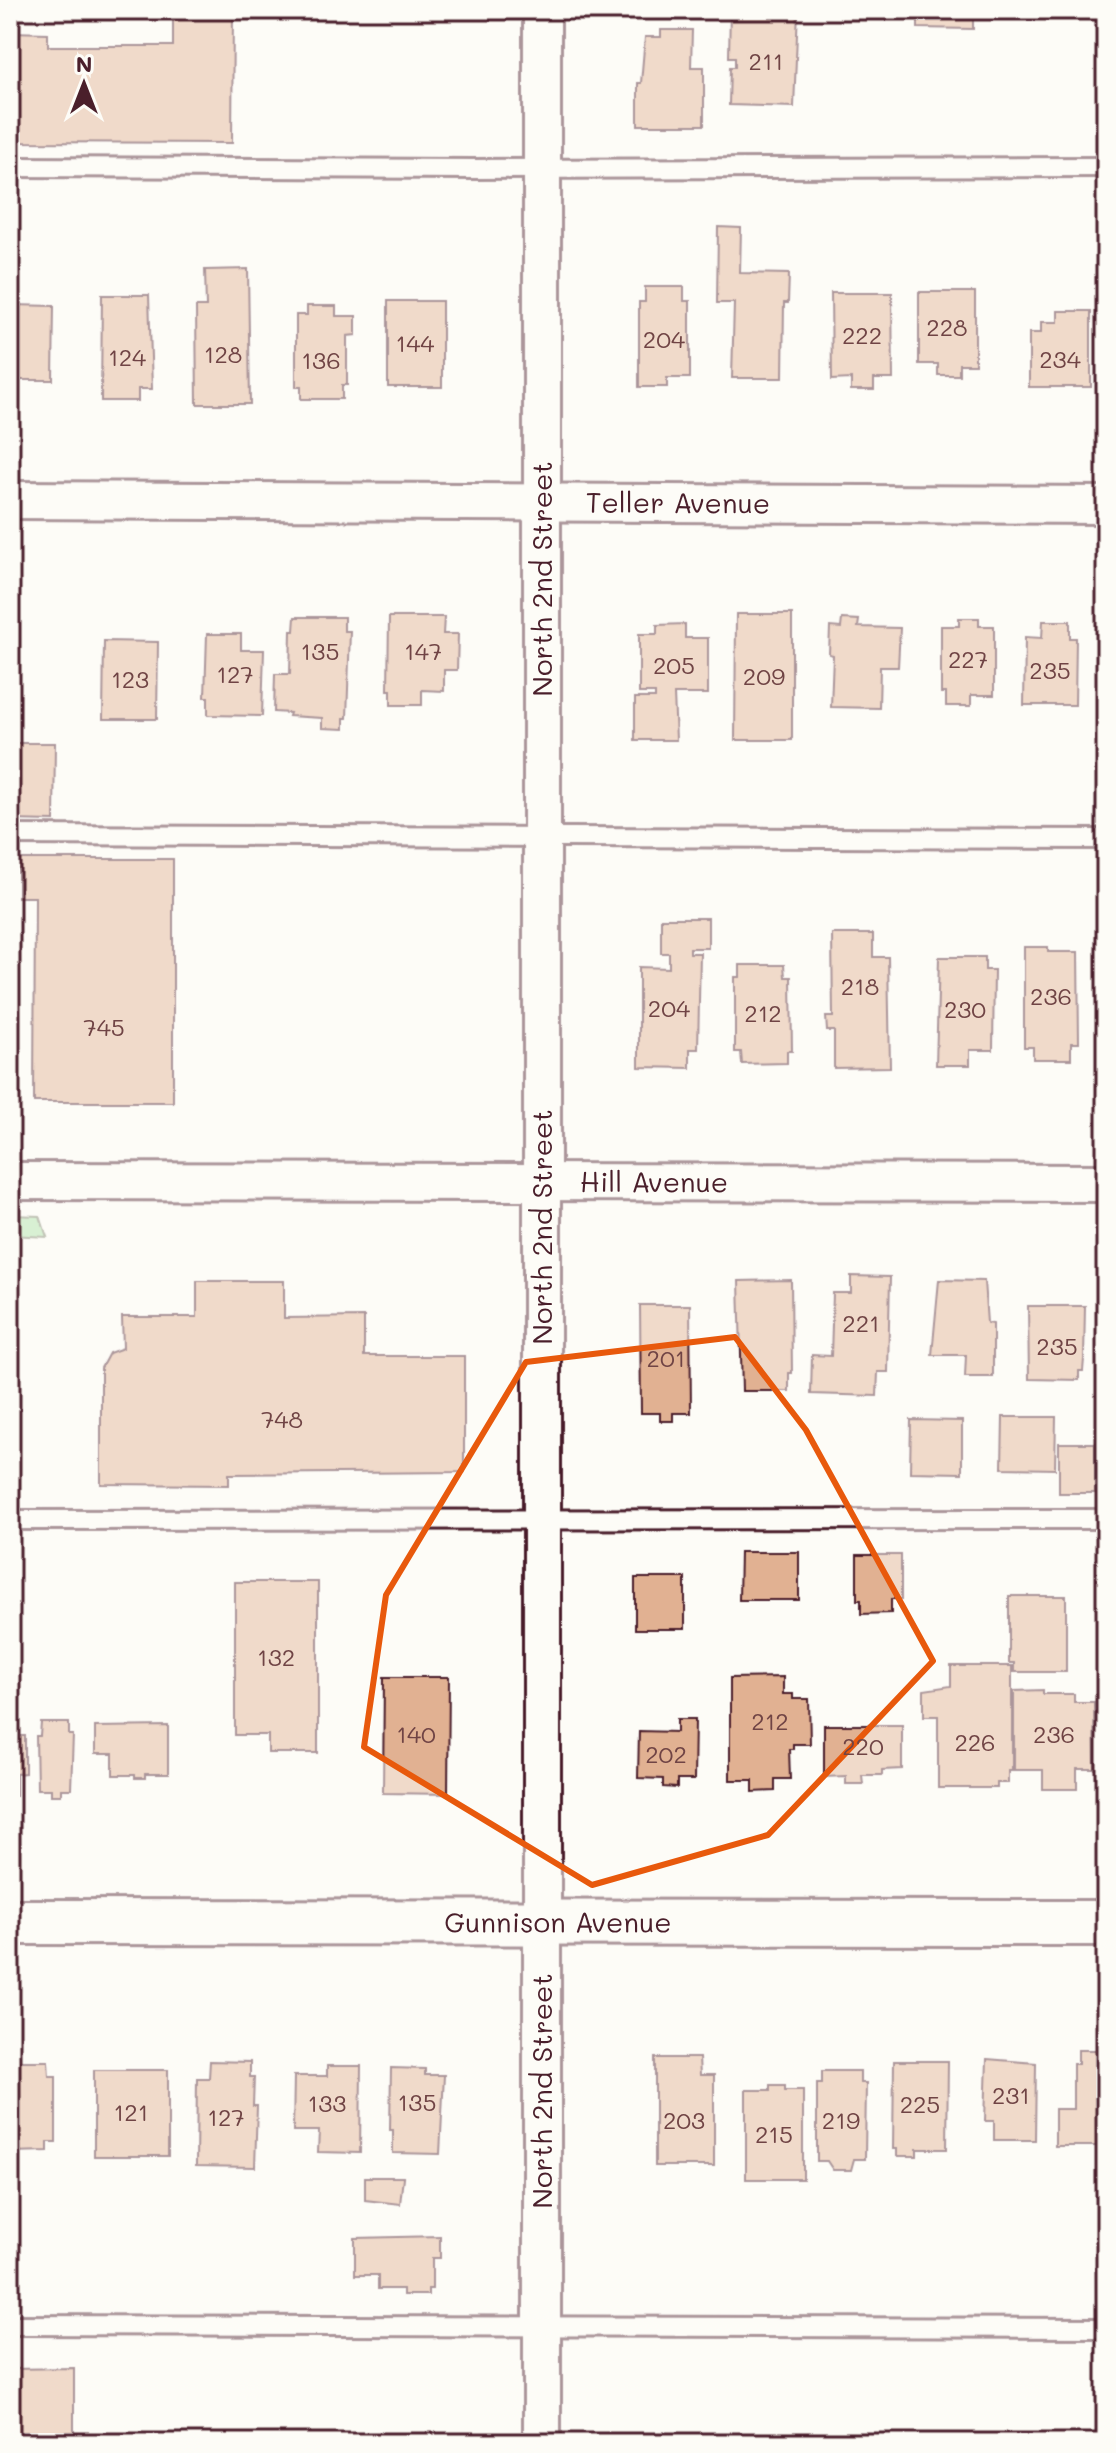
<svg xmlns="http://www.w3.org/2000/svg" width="1116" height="2453" viewBox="0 0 1116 2453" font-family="Mali,sans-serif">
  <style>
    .green { fill: #aae2a6; stroke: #7a8068; stroke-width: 2 }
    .building { fill: #e1b192; stroke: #4a1f2b; stroke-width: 2 }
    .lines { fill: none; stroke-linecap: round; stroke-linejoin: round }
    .service-casing { stroke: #4a1f2b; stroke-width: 24 }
    .minor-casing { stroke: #4a1f2b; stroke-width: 42 }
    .tertiary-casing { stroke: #4a1f2b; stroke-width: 50 }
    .service { stroke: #fdfcf7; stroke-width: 18 }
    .minor { stroke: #fdfcf7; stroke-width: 36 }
    .tertiary { stroke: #fdfcf7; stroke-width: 44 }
    .marked { fill: none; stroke: #e8590c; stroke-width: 6; stroke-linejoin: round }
    .labels { text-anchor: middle; stroke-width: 7; stroke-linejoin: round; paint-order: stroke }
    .number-label { font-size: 24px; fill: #704445 }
    .street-label { font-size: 28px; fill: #4a1f2b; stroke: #fdfcf7 }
  </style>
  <rect width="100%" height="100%" fill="#fdfcf7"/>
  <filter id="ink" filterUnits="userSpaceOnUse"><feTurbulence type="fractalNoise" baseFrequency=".0125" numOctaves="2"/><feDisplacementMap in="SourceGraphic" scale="16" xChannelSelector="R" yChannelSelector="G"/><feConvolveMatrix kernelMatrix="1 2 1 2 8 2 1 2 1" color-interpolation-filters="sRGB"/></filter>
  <g filter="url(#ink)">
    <path class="green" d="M10 1215 40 1216 47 1237 10 1235Z"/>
    <path class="building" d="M173 10H233L232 143 10 142V32L48 33V46H173Z
      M730 10H798L794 107 729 105 730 67H735V57H729Z
      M918 10H973V29L918 28Z
      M1034 10H1102V16L1034 15Z
      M661 30H692L691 67H704V125H638V83H641L645 37H661Z
      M718 227 741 228 740 273 789 274 788 303H784L783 378H732L734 303H717Z
      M248 269 250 404H197L196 307H206L205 270Z
      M645 287H684V301H690V378H667V387H639V302H645Z
      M919 292H975V364H959V375H938V364H919Z
      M831 293H892L893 379H874V390H851V379L832 380Z
      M102 295H149L152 389H138V401H101Z
      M388 301H442V387H388Z
      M13 305 54 306 53 380H12Z
      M307 306H336V316H356V335L347 336V385H342V399H301V387H296V315H307Z
      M1058 311H1091V387H1029V333H1041V322H1058Z
      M736 614H792V740H735Z
      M295 617H344V631H350L347 718H344V729L322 728V718L289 716 290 713 274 712 275 674H290L291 631H294Z
      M389 617H444L443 634H458L457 670H444V691L422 690V705H391V690H388Z
      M959 618H979V626H994V695H971V706H946V693H941V626H959Z
      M842 619 859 620 858 627 900 628 898 667H880L879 708 831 707 833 655 829 654 830 627 841 628Z
      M1043 621H1070V638H1076L1075 705H1024L1025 637 1042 638Z
      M685 624V638H708V694H674L676 740H635V698H655V693H639V634H657V625Z
      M207 634H241V650H264L262 716 208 715V697H205Z
      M104 641 158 642 157 719H103Z
      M10 743H55L54 821 10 820Z
      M18 859H173V1102H34L35 897H18Z
      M661 918H708V948H690V953H700L698 1049H690V1068L639 1067V967L669 968V953H661Z
      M832 934H873V957H888L890 1067 834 1068V1031H827L826 1017H833Z
      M1024 947H1048V952H1078L1079 1043H1071V1059H1033V1047H1024Z
      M939 957H985V970H994L993 1050H970V1065H936Z
      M740 965H784L785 977H791L792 1051H787V1063L742 1064 741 1052H735V977H740Z
      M851 1276 890 1277 888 1372H878L877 1396 811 1394 812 1355 831 1356 833 1293H851Z
      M791 1280 792 1373H789V1391H742L739 1281Z
      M939 1280 984 1281 987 1323 993 1324V1377H965L966 1355H932Z
      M197 1281H284V1318L364 1317V1356H464V1472L229 1474V1485L101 1484V1368L109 1353 123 1348 122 1317H197Z
      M640 1305H690L691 1413H673V1421H660V1413H641Z
      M1028 1306H1085L1084 1359 1083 1371H1079V1380L1029 1379Z
      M1003 1417H1056L1055 1469 1002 1468Z
      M911 1420 962 1421V1473L910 1472Z
      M1059 1443H1095V1493H1059Z
      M1100 1450H1106V1494L1099 1493Z
      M740 1552H799V1600H739Z
      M857 1555H901V1599H891V1613L861 1614V1600H857Z
      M635 1578H685V1629H635Z
      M235 1582H318V1753H268V1735H235Z
      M1009 1596H1066V1672H1014V1663H1009Z
      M951 1666H1012V1770H1008V1783H997V1788H938V1716H924V1690L951 1686Z
      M384 1677H449L448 1794 383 1793Z
      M783 1677V1694H793V1699H809L810 1744H793V1749H789L790 1779H775V1791L753 1792V1780H730V1678Z
      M1043 1690V1694H1074V1702H1094L1095 1769H1077V1789H1043V1770H1014V1691Z
      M10 1717H13V1736H25V1773L16 1774V1796H10Z
      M677 1719H695L694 1780H677V1788L663 1787V1779L638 1778 639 1731 677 1732Z
      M41 1723H69V1735H73L71 1789H61V1795H51V1789H37L36 1736H40Z
      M824 1725H902V1769L882 1770V1775H862L863 1784H846V1776L824 1777Z
      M168 1726V1774H145V1778H135V1775H113V1754H95V1727Z
      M1078 2050H1106V2146H1055V2109H1073V2064H1078Z
      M655 2058H699L700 2075H714V2166H655Z
      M987 2059 1036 2063 1035 2140H994V2121H985Z
      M10 2061H48L49 2076H56V2142H48V2151L10 2152Z
      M210 2061 250 2062V2077H254L253 2106H257L255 2167 196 2166 197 2078H209Z
      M894 2061H948L947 2149H917V2156H897V2149H893Z
      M327 2066H361L360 2153 318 2152 319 2131H293L294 2076H327Z
      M391 2068 425 2069V2075H444L440 2154 393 2153V2130H390Z
      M94 2070H168V2156H94Z
      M822 2071H860V2083H866L865 2159H854L851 2170H833L827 2161H817V2083H822Z
      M770 2085H785V2090H803V2179H746V2090H770Z
      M365 2177H403L400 2204 365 2200Z
      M440 2236V2258H432V2289H428V2295H403V2289H378V2275H355V2238Z
      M74 2368V2443H10V2369Z"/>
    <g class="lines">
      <g class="service-casing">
        <path id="service" d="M10 167 474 169 1106 167
          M10 835 1106 839
          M10 1520 1106 1519
          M10 2325 1106 2328"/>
      </g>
      <g class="minor-casing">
        <g id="minor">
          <path d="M542 10V2443"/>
          <path id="s1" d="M10 500 1106 505"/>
          <path id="s2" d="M10 1181 1106 1183"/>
        </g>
      </g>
      <g class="tertiary-casing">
        <g id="tertiary">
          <path id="s3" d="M10 1922 1106 1923"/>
        </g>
      </g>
      <use href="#service" class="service"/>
      <use href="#minor" class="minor"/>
      <use href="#tertiary" class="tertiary"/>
    </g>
  </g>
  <path d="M0 0H1116V2453H0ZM735 1337 806 1430 933 1661 768 1835 592 1885 364 1747 386 1595 526 1362Z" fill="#fdfcf7" fill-opacity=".55" fill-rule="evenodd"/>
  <path class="marked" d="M735 1337 806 1430 933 1661 768 1835 592 1885 364 1747 386 1595 526 1362Z"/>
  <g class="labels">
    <g class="number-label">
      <text x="766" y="70">211</text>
      <text x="947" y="336">228</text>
      <text x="862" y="344">222</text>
      <text x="664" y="348">204</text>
      <text x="415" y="352">144</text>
      <text x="223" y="363">128</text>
      <text x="127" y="366">124</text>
      <text x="1060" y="368">234</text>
      <text x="321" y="369">136</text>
      <text x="320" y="660">135</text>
      <text x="423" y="660">147</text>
      <text x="968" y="668">227</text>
      <text x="674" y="674">205</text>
      <text x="1050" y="679">235</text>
      <text x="235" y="683">127</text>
      <text x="764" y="685">209</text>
      <text x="130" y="688">123</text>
      <text x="860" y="995">218</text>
      <text x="1051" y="1005">236</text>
      <text x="669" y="1017">204</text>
      <text x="965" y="1018">230</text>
      <text x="763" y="1022">212</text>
      <text x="104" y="1036">745</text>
      <text x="861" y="1332">221</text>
      <text x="1057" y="1355">235</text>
      <text x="666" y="1367">201</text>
      <text x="282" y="1428">748</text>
      <text x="276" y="1666">132</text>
      <text x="770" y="1730">212</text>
      <text x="416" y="1743">140</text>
      <text x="1054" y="1743">236</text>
      <text x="975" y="1751">226</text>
      <text x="863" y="1755">220</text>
      <text x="666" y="1763">202</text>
      <text x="1011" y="2104">231</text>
      <text x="417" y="2111">135</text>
      <text x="327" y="2112">133</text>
      <text x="920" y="2113">225</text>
      <text x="131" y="2121">121</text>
      <text x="226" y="2126">127</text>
      <text x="684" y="2129">203</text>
      <text x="841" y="2129">219</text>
      <text x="774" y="2143">215</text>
    </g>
    <g class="street-label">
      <text dy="10" stroke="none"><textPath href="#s1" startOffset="668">Teller Avenue</textPath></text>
      <text transform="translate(542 579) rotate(-90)" y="10">North 2nd Street</text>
      <text dy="10" stroke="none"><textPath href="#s2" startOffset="644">Hill Avenue</textPath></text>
      <text transform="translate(542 1227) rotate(-90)" y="10">North 2nd Street</text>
      <text dy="10" stroke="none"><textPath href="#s3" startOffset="548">Gunnison Avenue</textPath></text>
      <text transform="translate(542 2091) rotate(-90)" y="10">North 2nd Street</text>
    </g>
  </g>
  <rect width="1116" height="2453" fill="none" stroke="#fdfcf7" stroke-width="40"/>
  <rect x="20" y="20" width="1076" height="2413" fill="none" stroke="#4a1f2b" stroke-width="3" filter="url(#ink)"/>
  <g transform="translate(84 84)" stroke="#fdfcf7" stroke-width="6" paint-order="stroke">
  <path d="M0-6L14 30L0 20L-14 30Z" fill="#4a1f2b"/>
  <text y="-12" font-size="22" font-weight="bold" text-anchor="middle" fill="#4a1f2b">N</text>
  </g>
</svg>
